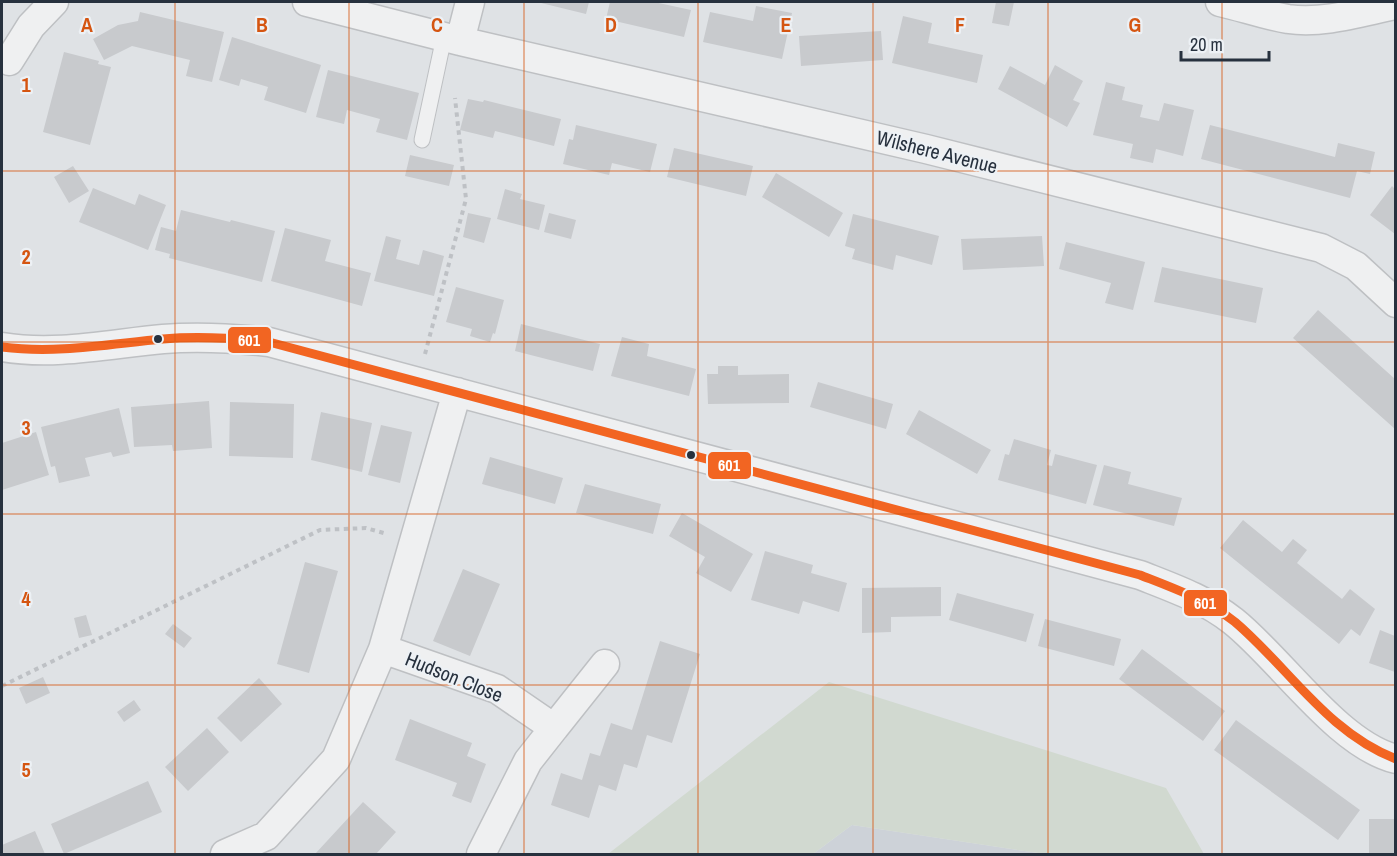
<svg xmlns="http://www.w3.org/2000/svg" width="1397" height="856" viewBox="0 0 1397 856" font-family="'Archivo Narrow',sans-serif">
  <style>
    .built { fill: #cdd2d8 }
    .green { fill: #d1d9d0 }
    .building { fill: #c8cacd }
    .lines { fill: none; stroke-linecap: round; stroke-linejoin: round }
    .lane-casing { stroke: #bec0c3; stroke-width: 17 }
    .street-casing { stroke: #bec0c3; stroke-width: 31 }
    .path { stroke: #bec1c5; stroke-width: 4; stroke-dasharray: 4.5 4.5; stroke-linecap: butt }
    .lane { stroke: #eff0f1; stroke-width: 15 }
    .street { stroke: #eff0f1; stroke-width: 28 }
    .bus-1-casing { stroke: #edf1f5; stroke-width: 14 }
    .bus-1 { stroke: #f26522; stroke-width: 9 }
    .grid { fill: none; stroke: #d55511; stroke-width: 1.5; stroke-opacity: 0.55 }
    .bus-dot { fill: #27313e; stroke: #edf1f5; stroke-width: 2 }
    .labels { text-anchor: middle; stroke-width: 4.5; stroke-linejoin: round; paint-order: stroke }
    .street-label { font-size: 20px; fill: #27313e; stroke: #edf1f5 }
    .grid-label { font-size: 20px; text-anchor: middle; font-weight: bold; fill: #d55511; stroke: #edf1f5; stroke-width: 4.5; stroke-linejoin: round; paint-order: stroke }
    .line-badge { stroke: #edf1f5; stroke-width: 2 }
    .badge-label { font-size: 16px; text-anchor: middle; font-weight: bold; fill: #fff }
  </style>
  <rect width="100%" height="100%" fill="#dfe2e5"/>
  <path class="built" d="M852 825 1045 854H813Z"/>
  <path class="green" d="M829 682 1166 788 1204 854H1045L852 825 813 854H608Z"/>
  <path class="building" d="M537 2H589L586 14Z
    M610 2H654L691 10 684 37 606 19Z
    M996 2H1014L1009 26 992 23Z
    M756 6 792 13 782 59 703 42 710 12 753 21Z
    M140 12 224 32 212 82 186 76 190 60 132 46 104 60 93 39 118 25 138 21Z
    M903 16 932 23 928 43 983 55 977 83 892 63Z
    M881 31 883 60 801 66 799 36Z
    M232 37 321 65 306 113 264 100 268 87 241 79 239 86 219 80Z
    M64 52 99 61 98 64 111 67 90 145 43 132Z
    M1055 65 1083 81 1073 100 1080 103 1067 127 998 89 1010 66 1045 85Z
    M328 70 419 93 407 140 376 132 380 119 347 110 344 124 316 117Z
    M1106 82 1125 87 1122 100 1143 105 1140 117 1159 121 1164 103 1194 110 1183 156 1156 149 1153 163 1130 158 1133 144 1093 135Z
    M468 99 483 102 484 100 561 119 554 146 495 131 493 138 460 130Z
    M576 125 657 144 650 172 612 163 609 175 563 164 569 139 573 140Z
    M1210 125 1335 157 1338 143 1375 152 1370 174 1357 171 1350 198 1201 159Z
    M674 148 753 166 746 196 667 177Z
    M410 155 454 165 449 186 405 176Z
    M73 166 89 191 69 203 54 177Z
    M776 173 843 213 829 237 762 197Z
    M1392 186 1395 189V234L1370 215Z
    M93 188 135 205 139 194 166 205 148 250 79 222Z
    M505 189 522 194 520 199 545 205 539 230 497 219Z
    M181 210 230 222 231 220 275 231 262 282 169 258 170 254 155 250 161 227 176 231Z
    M468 213 491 218 484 243 463 237Z
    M549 213 576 220 571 239 544 232Z
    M853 214 939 236 932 265 896 255 893 270 852 259 855 249 845 246Z
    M285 228 331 240 325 261 371 273 362 306 271 281Z
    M386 236 401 240 396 259 419 265 423 250 444 256 434 296 374 281Z
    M1042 236 1044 266 963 270 961 239Z
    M1066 242 1145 262 1133 310 1105 303 1111 283 1059 269Z
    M1162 267 1263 288 1256 323 1154 302Z
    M456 287 504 300 495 334 493 333 490 342 470 336 472 329 446 322Z
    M1318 310 1395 379V429L1293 338Z
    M521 324 600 344 593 371 515 351Z
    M622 337 649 344 647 356 696 369 689 396 611 376Z
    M718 366H738V375L789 374V403L708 404 707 374H718Z
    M818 382 893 404 886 429 810 407Z
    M209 401 212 448 173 451 172 445 134 447 131 407Z
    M230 402 294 404 293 458 229 456Z
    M119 408 130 453 113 457 111 452 85 458 90 476 59 483 55 466 51 467 41 427Z
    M919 410 991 450 977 474 906 434Z
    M321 412 372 423 362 472 311 460Z
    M381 425 412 432 400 483 368 475Z
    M36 432 49 475 2 490V443Z
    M1014 439 1051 450 1047 465 1052 466 1055 454 1097 465 1086 504 998 480 1005 454 1009 455Z
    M490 457 563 478 555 504 482 484Z
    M1104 465 1131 472 1128 484 1182 498 1174 526 1093 505Z
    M585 484 661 504 653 534 576 513Z
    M682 513 753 554 731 592 696 573 705 557 669 536Z
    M1243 520 1282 552 1293 539 1307 550 1297 563 1342 599 1350 589 1375 609 1360 636 1351 629 1339 644 1220 548Z
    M765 551 813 565 811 573 847 583 839 612 803 601 799 614 751 600Z
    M305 562 338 571 309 673 277 664Z
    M463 569 500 584 470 656 433 641Z
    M941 587V616L891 617V632L862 633V588Z
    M957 593 1034 614 1026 642 949 620Z
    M86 615 92 635 79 638 74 618Z
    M1045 619 1121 639 1114 666 1038 646Z
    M173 624 192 638 184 648 165 634Z
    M1380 630 1395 636V672L1369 663Z
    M660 641 700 654 672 743 647 735 637 768 624 764 616 791 599 785 589 818 551 805 561 773 582 780 590 753 600 756 611 723 632 730Z
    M1142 649 1225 711 1203 741 1119 679Z
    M43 677 50 693 26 704 19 688Z
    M259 678 282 704 241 742 217 718Z
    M134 700 141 710 124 722 117 712Z
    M410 719 472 743 467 756 486 764 471 803 452 796 457 783 395 760Z
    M1236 720 1360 810 1338 840 1214 750Z
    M207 728 229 752 188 791 165 767Z
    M148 781 162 812 64 854 51 824Z
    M363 802 396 832 376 854H315Z
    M1369 819H1395V854H1369Z
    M35 831 45 854H2V845Z"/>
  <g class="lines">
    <g class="lane-casing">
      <path id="lane" d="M422 140 444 37"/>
    </g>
    <g class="street-casing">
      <path id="street" d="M307 2 460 41 926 149 1321 248 1356 266 1396 303
        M1220 2C1242 7 1265 15 1288 19 1324 24 1361 12 1396 5
        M460 41 470 2
        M9 61 31 26 54 2
        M2 347C55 356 109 344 163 339 199 336 233 338 269 342L1140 575C1173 588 1205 599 1233 621 1280 658 1338 745 1396 759
        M383 649 497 689 554 728 528 761 481 854
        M554 728 605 664
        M225 854 266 836 336 759 383 649 457 392"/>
    </g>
    <path class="path" d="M425 354 466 199 455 98
      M2 686 320 530 366 528 387 534"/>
    <use href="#lane" class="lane"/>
    <use href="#street" class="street"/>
    <g class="bus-1-casing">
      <path id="bus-1" d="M2 347C57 354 109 344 163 339 198 336 234 338 269 342L1140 575C1173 588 1207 600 1235 622 1289 668 1327 732 1396 759"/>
    </g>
    <use href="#bus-1" class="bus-1"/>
  </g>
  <path class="grid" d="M175 2V854M349 2V854M524 2V854M698 2V854M873 2V854M1048 2V854M1222 2V854M2 171H1396M2 342H1396M2 514H1396M2 685H1396"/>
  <g class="bus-dot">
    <circle cx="158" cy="339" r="5"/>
    <circle cx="691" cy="455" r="5"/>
  </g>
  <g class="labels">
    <g class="street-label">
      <text transform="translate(937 152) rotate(14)" y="7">Wilshere Avenue</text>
      <text transform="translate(454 677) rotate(22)" y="7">Hudson Close</text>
    </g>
  </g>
  <g class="grid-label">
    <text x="87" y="32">A</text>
    <text x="262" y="32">B</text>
    <text x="437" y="32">C</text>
    <text x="611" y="32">D</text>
    <text x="786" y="32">E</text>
    <text x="960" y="32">F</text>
    <text x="1135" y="32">G</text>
    <text x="26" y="92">1</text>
    <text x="26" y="264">2</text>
    <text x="26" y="435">3</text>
    <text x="26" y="606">4</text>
    <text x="26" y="777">5</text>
  </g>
  <g class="line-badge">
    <rect x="227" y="326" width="45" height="28" rx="6" fill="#f26522"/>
    <rect x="707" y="451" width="45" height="29" rx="6" fill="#f26522"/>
    <rect x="1183" y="589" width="45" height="28" rx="6" fill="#f26522"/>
  </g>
  <g class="badge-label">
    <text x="249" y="346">601</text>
    <text x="729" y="471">601</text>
    <text x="1205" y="609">601</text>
  </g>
  <rect width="1397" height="856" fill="none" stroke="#27313e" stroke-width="6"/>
  <path d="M1181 51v9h88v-9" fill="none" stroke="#27313e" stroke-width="3"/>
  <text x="1190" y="51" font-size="18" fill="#27313e" stroke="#edf1f5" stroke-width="4.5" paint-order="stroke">20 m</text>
</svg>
